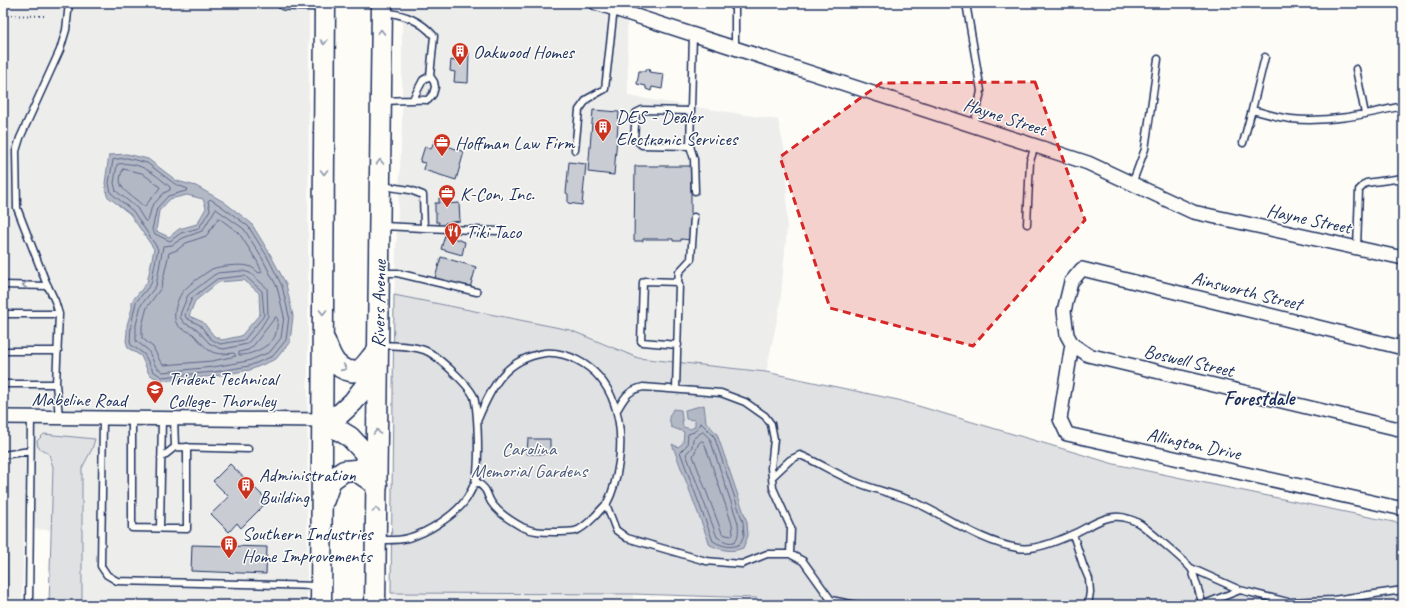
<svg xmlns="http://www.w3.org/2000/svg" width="1406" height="608" viewBox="0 0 1406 608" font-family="Caveat,sans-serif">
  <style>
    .built { fill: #edeeec }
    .green { fill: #e0e1e3; stroke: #7e88a0 }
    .water { fill: #b3b8c5; stroke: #76819c; fill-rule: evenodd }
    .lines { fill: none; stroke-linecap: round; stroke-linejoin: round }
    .shore { stroke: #586687; stroke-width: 1 }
    .building { fill: #c9ccd3; stroke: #1b2f5e }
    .service-casing { stroke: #1b2f5e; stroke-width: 9 }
    .minor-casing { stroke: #1b2f5e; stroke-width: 16 }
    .primary-casing { stroke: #1b2f5e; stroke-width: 23 }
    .path { stroke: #1b2f5e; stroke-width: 2; stroke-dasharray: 1 3; stroke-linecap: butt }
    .service { stroke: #fdfcf7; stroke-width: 6 }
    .minor { stroke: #fdfcf7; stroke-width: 13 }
    .primary { stroke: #fdfcf7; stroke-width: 20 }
    .oneway { stroke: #8c96aa }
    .marked { fill: #d62828; fill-opacity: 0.2; stroke: #d62828; stroke-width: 3; stroke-dasharray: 8 5; stroke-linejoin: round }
    .labels { text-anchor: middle; stroke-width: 3; stroke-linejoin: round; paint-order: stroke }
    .poi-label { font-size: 19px; fill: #1b2f5e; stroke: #fdfcf7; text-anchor: start }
    .street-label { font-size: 19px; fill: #1b2f5e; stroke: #fdfcf7 }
    .park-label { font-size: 19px; fill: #4c5c7f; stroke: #fdfcf7 }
    .neighbourhood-label { font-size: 20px; font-weight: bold; fill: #1b2f5e; stroke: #fdfcf7 }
  </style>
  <rect width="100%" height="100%" fill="#fdfcf7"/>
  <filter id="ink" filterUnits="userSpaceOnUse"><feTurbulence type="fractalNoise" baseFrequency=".025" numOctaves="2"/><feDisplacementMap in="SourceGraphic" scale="8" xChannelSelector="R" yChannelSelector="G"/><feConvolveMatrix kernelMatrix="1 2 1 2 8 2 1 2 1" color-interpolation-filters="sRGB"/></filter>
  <g filter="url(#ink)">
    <path class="built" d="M3 3H309L307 605H82V531L24 529 22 605H3Z
      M402 3H596L627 13 628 96 778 120 787 161V229L780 306 766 372 638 358 570 330 394 295 402 125Z
      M391 593 633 594V605H392Z"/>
    <path class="green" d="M394 295 570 330 638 358 766 372 898 400 1114 464 1403 524V605H760L757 598 633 594 391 593Z
      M44 434 95 439 92 449 82 468V605H49L53 467 49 454 38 447 37 441Z"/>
    <path class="water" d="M127 154 148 159 177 181 196 186 224 202 251 223 270 254 286 284 293 316 290 342 276 359 250 370 215 376 160 381 149 374 141 356 128 348 126 341 127 332V325L132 308V301L147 283 154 249 130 214 107 196 105 183 109 155ZM187 195 203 199 206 208 197 224 179 229 169 237 156 231 159 211 170 199ZM244 280 259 293 260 314 241 336 222 340 214 336 203 322 189 316 195 301 219 282Z
      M704 405 706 422 717 434 747 522 748 536 743 548C731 553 722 550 710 545L672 444 678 447 683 443 684 432 671 427 669 417 673 409 681 410 683 427 691 429 695 426V420L686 419 685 410Z"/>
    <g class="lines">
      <path class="shore" d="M127 158 147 163 175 184 188 189 186 191 168 196 157 208 152 230 155 234 170 241 181 233 199 228 210 210 208 201 210 199 221 206 248 226 267 256 282 286 289 316 286 340 273 356 249 366 214 372 162 377 153 371 144 354 131 345 130 341 131 325 136 302 151 284 158 249 133 211 111 193 109 183 113 160Z
        M118 164C140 161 155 174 170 187V190L164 193 152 206 148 221H145L137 208 116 191 114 183 117 165Z
        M123 169 142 173 160 187 159 189 145 206H143C131 193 113 190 123 169Z
        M216 209 244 229 262 258 277 287 284 316 281 338 270 352 248 361 213 367 163 372 156 367 148 350 136 341V325L141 305 156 286 163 246 172 245 183 238 202 231Z
        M219 218 239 233 257 261 262 272 259 273C256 271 253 267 248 266 241 264 219 266 212 269 203 275 192 282 184 290 178 296 171 316 177 324 181 331 190 330 195 336 209 351 210 356 234 353L236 356 212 361 164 365 161 363 153 347 142 338V326L147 307 161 288 169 253 177 250 186 243 206 236Z
        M243 271 250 273 267 288 268 316 260 329 247 344 224 349 219 348 209 343 197 329 184 323 180 317 181 312 188 295 214 275 218 273Z
        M245 276 262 291 264 314 263 317 244 340 220 344 211 339 200 325 186 318 185 314 192 298 217 279Z
        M276 317 278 320C277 324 277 331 275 336 271 346 250 356 239 355V352L248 350 253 346Z
        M701 423 714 436 743 522 744 535 740 544C731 549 722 546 713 541L680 452 687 445 688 434 694 432Z
        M703 432 710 439 738 523C740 542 734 548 717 537L686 454 692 447 693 439Z
        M702 441 704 442 732 524 733 534 732 536 726 535 722 533 693 456 699 443Z"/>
    </g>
    <path class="building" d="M455 51 469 52 468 83 454 82 455 72 450 71 451 60 455 61Z
      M646 69H650L649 72 664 74 662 89 652 87 651 91 646 89V86L637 84 639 71H646Z
      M3 78H7L3 277Z
      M593 110 619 112 614 175 588 172Z
      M434 141 464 152 456 180 424 170 425 163 420 162 425 146 431 149Z
      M569 162 586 164 582 205 568 203V194L566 193Z
      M635 166H691V240L681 239V241H673V239H643V241H634Z
      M439 198H444V204L459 203 460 221 445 223V226H438L439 222H436V213L435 212V203H439Z
      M445 235 465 242 462 255 441 249Z
      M441 257 476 267 470 288 435 278Z
      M528 439H550V454H527Z
      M230 464 264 497V498L267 502 241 528 237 523 229 532 211 514 229 497 213 481Z
      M3 476H6L7 605H3Z
      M192 545 267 547 266 574 191 571Z
      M180 602 271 603 270 605H180Z
      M575 603H596V605H575Z"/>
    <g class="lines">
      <g class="service-casing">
        <path id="service" d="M735 3V48
          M966 3 981 91 974 126
          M1265 57 1252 110C1265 113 1278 118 1291 119 1329 123 1366 114 1403 106
          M1356 69 1365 114
          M413 99 423 80 430 76
          M384 101C399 101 413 99 428 100L433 94 435 87 434 82 430 76 434 36C420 20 405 15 385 12
          M691 111 642 110 636 113 634 138 642 145 690 146 693 35
          M1243 143 1252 110
          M690 146 694 159 695 191
          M575 150 579 110 587 99 605 89 614 8
          M1132 184 1145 149 1158 59
          M382 186 410 190 423 195 424 228 383 226
          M1027 224 1030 161 1035 146
          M424 228 498 231
          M1357 248 1359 190 1366 183 1403 178
          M382 273H397L477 292
          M678 282 679 272 691 259 694 217
          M3 285 48 286
          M3 314H59
          M3 351H58
          M3 384H56
          M676 389 679 284 678 282 645 281 643 282 641 341 642 342 678 345
          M617 410C625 397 627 391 643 387L721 393 745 402 765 416 771 424 774 439 771 468 773 488 791 528 790 554
          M59 417 56 384 59 314 55 301 45 280 17 208 16 151 20 138 60 50 66 30 69 3
          M103 418 101 566 107 575 117 581 319 586
          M132 418V528L187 529V447
          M174 418 175 447 248 449
          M3 455 30 451
          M161 458 175 447
          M772 477 790 460 800 455C818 462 834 473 851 480 873 490 898 494 919 504 952 520 982 542 1018 548 1035 551 1058 541 1073 534 1091 526 1109 511 1129 519 1133 520 1137 522 1140 524 1147 529 1189 564 1192 570 1196 581 1199 593 1203 605
          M476 481C479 484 484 487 486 491 488 495 489 499 491 502 498 513 511 521 522 527 533 532 542 532 554 532 561 532 569 532 575 531 583 529 591 520 597 514 600 510 604 507 607 503 614 490 617 476 619 462 624 423 615 379 577 360 567 355 556 352 545 353 505 359 492 386 478 419
          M606 504 616 530 627 538 706 561 728 563 742 564 767 554H790L803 561 831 600 856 605
          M160 528 162 418
          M1073 534 1083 565 1089 579 1090 592 1088 605
          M378 540C388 540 398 541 408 538 427 533 456 515 467 498 470 493 473 487 475 482 480 467 478 412 474 397 469 385 436 354 424 350 411 345 395 346 381 345
          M1191 568 1240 590
          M1288 602 1333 600
          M29 605 31 417
          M1202 605 1240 590 1288 602 1290 605
          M1331 605 1333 600 1403 590"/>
      </g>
      <g class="minor-casing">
        <path id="minor" d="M284 3 325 4
          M596 3 1088 163 1193 212 1403 258
          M1072 344 1060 419 1067 434 1403 509
          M1403 348 1082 269 1071 282 1064 311 1067 335 1072 344 1088 355 1403 430
          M3 417 322 420"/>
      </g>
      <g class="primary-casing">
        <path id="primary" d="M325 341C330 354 334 368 350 371 354 372 358 371 362 368 367 364 371 357 376 352
          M322 420 350 437 364 452 373 475
          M322 420 340 414 353 402 366 385 375 365
          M324 500 331 480 344 471 355 470 377 485
          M321 605 325 3
          M375 605 382 3"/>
      </g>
      <path class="path" d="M3 15 44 16"/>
      <use href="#service" class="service"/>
      <use href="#minor" class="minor"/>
      <use href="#primary" class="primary"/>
    </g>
    <defs><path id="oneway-chevron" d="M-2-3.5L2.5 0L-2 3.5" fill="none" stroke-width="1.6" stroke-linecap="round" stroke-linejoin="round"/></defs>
    <g class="oneway">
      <use href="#oneway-chevron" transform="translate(381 32) rotate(-89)"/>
      <use href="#oneway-chevron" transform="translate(324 42) rotate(90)"/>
      <use href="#oneway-chevron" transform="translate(380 162) rotate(-89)"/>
      <use href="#oneway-chevron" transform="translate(324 172) rotate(90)"/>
      <use href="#oneway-chevron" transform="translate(25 285) rotate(-178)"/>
      <use href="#oneway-chevron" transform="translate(323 312) rotate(90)"/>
      <use href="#oneway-chevron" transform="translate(344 368) rotate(24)"/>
      <use href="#oneway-chevron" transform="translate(377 432) rotate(-89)"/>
      <use href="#oneway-chevron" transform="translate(376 510) rotate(-90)"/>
    </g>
  </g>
  <path class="marked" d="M1035 82 1085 220 973 346 830 308 780 157 881 83Z"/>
  <defs>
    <g id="building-pin" transform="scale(0.9)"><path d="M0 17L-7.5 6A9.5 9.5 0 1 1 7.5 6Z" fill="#c8321e" stroke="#fdfcf7"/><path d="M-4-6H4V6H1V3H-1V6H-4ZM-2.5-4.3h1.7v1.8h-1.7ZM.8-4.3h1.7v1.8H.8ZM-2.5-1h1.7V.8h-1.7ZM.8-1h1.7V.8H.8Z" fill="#fff"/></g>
    <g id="office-pin" transform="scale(0.9)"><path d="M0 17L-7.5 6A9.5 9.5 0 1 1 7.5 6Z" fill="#c8321e" stroke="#fdfcf7"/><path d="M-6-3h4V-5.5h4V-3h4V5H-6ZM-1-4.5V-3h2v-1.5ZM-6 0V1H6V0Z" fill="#fff"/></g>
    <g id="restaurant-pin" transform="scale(0.9)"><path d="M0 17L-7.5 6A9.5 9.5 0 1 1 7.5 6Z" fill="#c8321e" stroke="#fdfcf7"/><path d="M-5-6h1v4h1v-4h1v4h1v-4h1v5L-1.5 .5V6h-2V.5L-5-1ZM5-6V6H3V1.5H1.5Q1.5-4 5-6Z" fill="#fff"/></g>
    <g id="university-pin" transform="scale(0.9)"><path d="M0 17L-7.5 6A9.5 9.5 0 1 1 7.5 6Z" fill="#c8321e" stroke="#fdfcf7"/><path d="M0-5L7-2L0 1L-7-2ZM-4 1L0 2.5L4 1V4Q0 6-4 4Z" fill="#fff"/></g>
  </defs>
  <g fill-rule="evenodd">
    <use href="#building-pin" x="460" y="51"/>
    <use href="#building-pin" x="603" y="127"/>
    <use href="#office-pin" x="442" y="142"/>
    <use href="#office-pin" x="447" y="193"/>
    <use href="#restaurant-pin" x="453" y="231"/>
    <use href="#university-pin" x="155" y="389"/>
    <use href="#building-pin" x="246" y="485"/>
    <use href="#building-pin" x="229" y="544"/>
  </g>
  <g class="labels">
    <g class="poi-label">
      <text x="473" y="58">Oakwood Homes</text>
      <text x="616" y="123">DES - Dealer<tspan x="616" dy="22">Electronic Services</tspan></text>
      <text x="455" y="149">Hoffman Law Firm</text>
      <text x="460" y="200">K-Con, Inc.</text>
      <text x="466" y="238">Tiki Taco</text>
      <text x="168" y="385">Trident Technical<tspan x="168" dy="22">College- Thornley</tspan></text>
      <text x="259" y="481">Administration<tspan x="259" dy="22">Building</tspan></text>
      <text x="242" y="540">Southern Industries<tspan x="242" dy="22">Home Improvements</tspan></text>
    </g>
    <g class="street-label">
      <text transform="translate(1005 116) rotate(18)" y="7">Hayne Street</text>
      <text transform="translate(1309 218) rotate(12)" y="7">Hayne Street</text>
      <text transform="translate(1247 290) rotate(14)" y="7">Ainsworth Street</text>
      <text transform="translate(378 304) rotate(-89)" y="7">Rivers Avenue</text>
      <text transform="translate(1189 360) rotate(13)" y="7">Boswell Street</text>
      <text transform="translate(79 399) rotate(1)" y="7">Mabeline Road</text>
      <text transform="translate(1194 443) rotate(12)" y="7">Allington Drive</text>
    </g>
    <g class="park-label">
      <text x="529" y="455">Carolina<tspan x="529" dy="22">Memorial Gardens</tspan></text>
    </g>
    <g class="neighbourhood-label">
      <text x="1259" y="405">Forestdale</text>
    </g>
  </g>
  <rect width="1406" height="608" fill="none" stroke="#fdfcf7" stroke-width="16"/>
  <rect x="8" y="8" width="1390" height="592" fill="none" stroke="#1b2f5e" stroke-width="1.5" filter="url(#ink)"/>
</svg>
